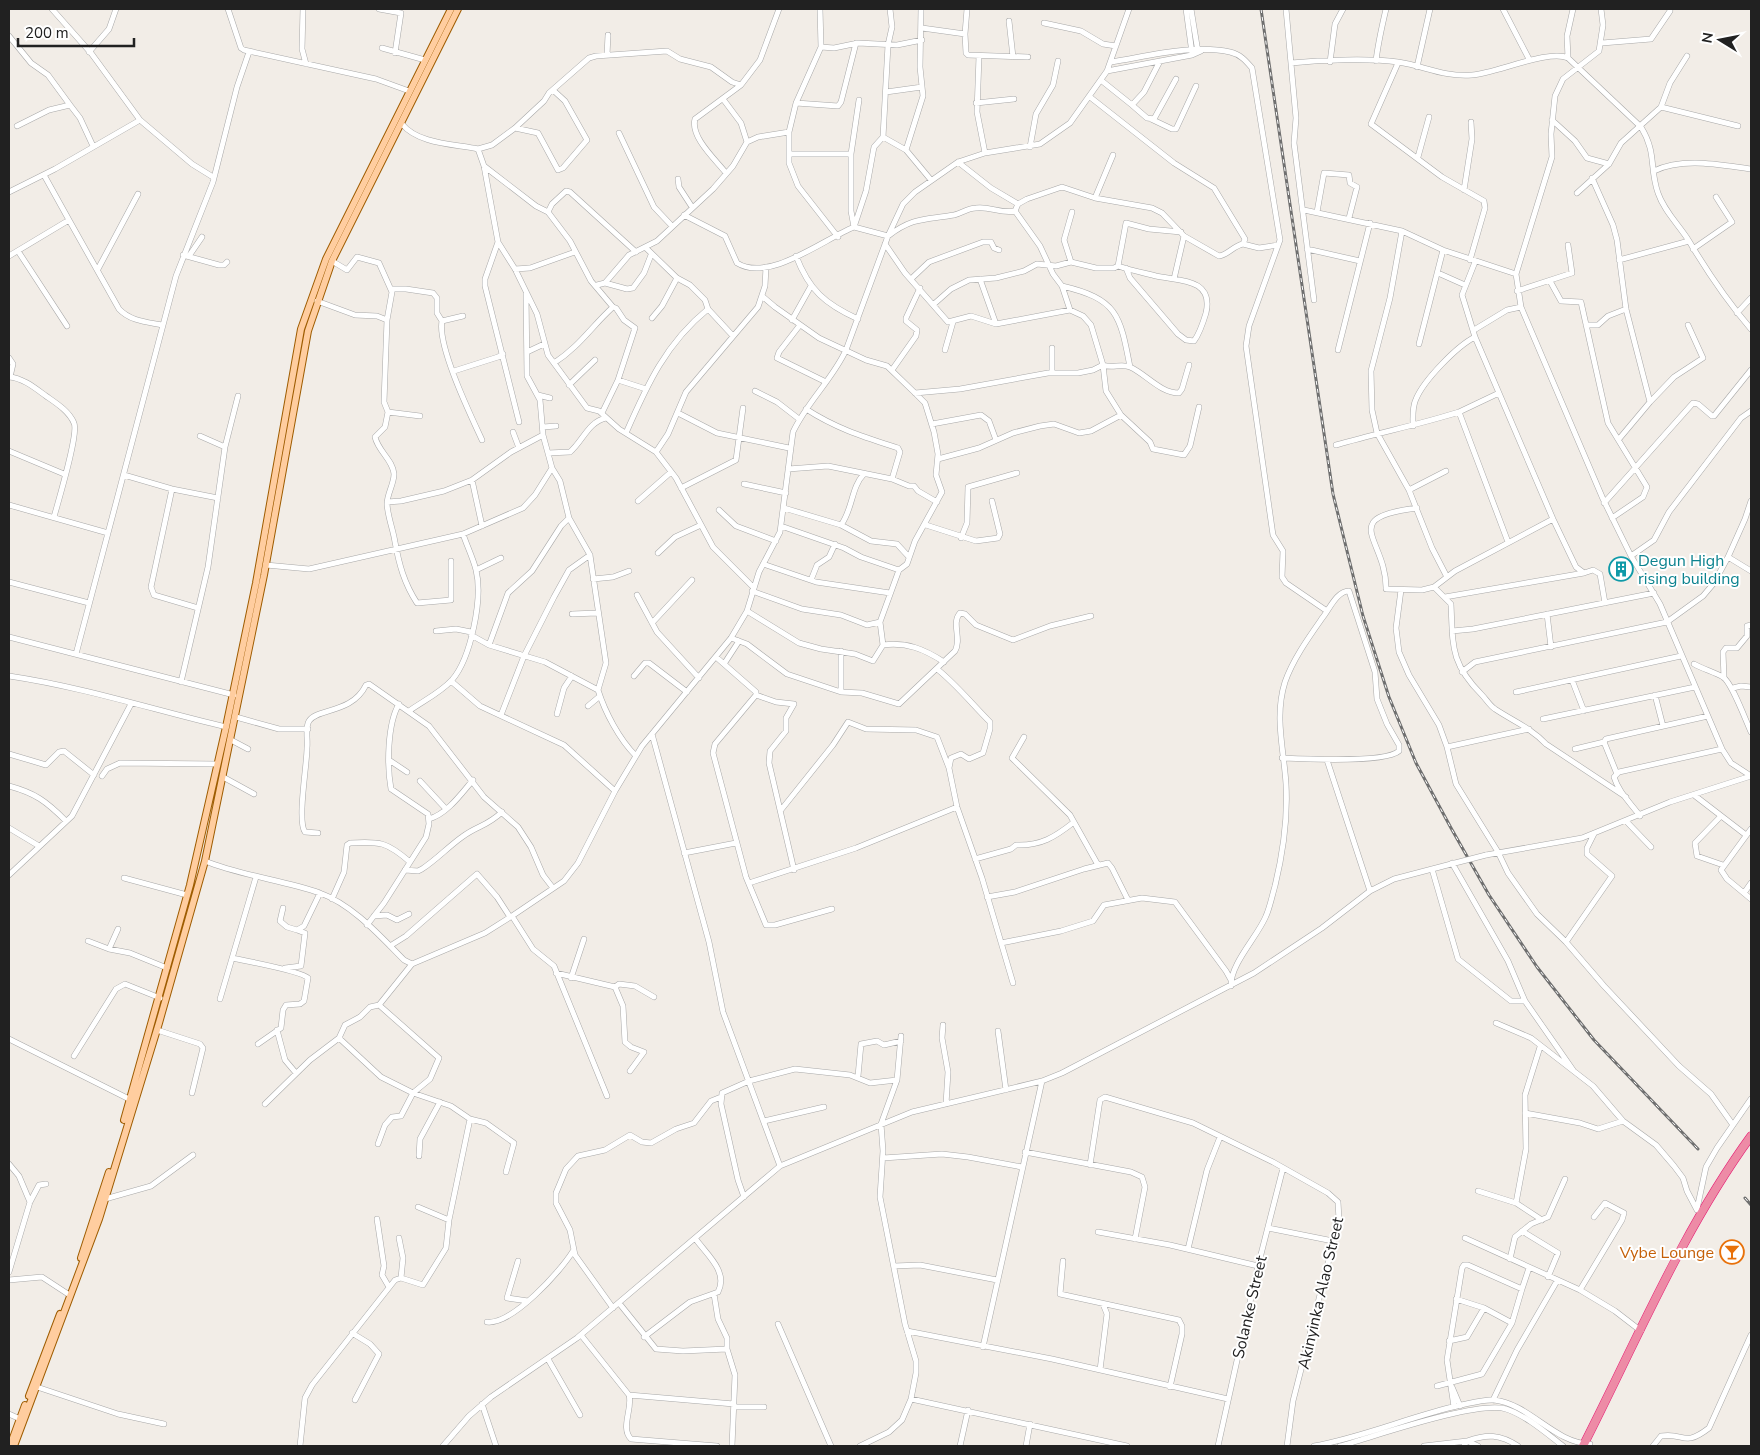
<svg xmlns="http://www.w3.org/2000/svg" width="1760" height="1455" viewBox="0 0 1760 1455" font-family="'Nunito Sans',sans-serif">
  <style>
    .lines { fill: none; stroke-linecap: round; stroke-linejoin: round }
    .minor-casing { stroke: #a8a8a8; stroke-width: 6 }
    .major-casing { stroke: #9e5c00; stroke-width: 8 }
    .highway-casing { stroke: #e61e74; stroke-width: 9 }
    .minor { stroke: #fff; stroke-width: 5 }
    .major { stroke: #ffcd9f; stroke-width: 6 }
    .highway { stroke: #ed8ba6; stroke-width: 8 }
    .rail-casing { stroke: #6f6f6f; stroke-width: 3 }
    .rail { stroke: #fff; stroke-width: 1; stroke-dasharray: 4; stroke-linecap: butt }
    .minor-bridge-casing { stroke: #a8a8a8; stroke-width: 6; stroke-linecap: butt }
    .minor-bridge { stroke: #fff; stroke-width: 5 }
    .labels { text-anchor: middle; stroke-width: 4; stroke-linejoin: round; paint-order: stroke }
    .culture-label { font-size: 16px; fill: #0d838f; stroke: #fff; text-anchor: start }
    .food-label { font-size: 16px; fill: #c56008; stroke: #fff; text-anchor: end }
    .street-label { font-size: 16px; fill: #212121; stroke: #fff }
  </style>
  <rect width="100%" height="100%" fill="#f2ede7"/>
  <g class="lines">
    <g class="minor-casing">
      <path id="minor" d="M52 9 91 53 140 120
        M228 9 241 48 244 50 376 79 409 91
        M303 9 302 49 306 64
        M379 9 401 13 395 53
        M820 9 821 47 796 103 789 132V163L798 186 838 237
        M1186 9 1192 53
        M1191 9 1198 52
        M1286 9 1296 118 1294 143 1314 300
        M1503 9 1529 59
        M1601 9 1603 25 1599 51 1563 79 1555 96 1551 134 1552 157 1516 274 1521 307 1603 499 1631 556 1660 604 1722 749 1731 763 1751 776
        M1009 21 1013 57
        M1044 23 1081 31 1103 44 1116 46
        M922 28 965 34 966 53 968 55 1028 57
        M965 34 967 9
        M9 36 31 63 48 75 70 105
        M1602 43 1651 39 1670 11
        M821 47 834 48 858 43 897 45 922 40
        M382 48 425 60
        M89 52 109 29 116 9
        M607 55 608 35
        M979 56 977 112 985 153
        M1568 58 1567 36 1573 9
        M1376 61C1378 43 1382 26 1386 9
        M1111 62C1149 56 1193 44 1230 52 1240 54 1246 61 1252 68L1280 240 1249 326 1246 346 1273 535 1283 551 1282 577 1286 583 1327 611
        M1330 62 1335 24 1343 9
        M1291 63C1321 60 1369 58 1398 62 1425 66 1442 77 1472 75 1497 73 1549 49 1568 58L1641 127C1657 153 1649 167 1658 193 1664 211 1679 225 1689 241 1708 273 1727 301 1751 329
        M1398 63 1371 124 1442 177 1484 201 1485 208 1470 260
        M1417 67 1430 9
        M1107 71 1192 55 1201 51
        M1102 81 1132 105 1144 92 1160 61
        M886 92 922 87
        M723 99 741 123 747 142
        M796 103 838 106 841 102 856 43
        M976 103 1014 99
        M1132 105 1147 118 1154 119 1176 79
        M1661 107 1738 126
        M1151 119 1172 129H1176L1196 86
        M1552 120 1575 141 1587 158 1609 164
        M402 124C418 144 454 144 478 149L484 166 498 242 515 269 537 314 548 355 587 408 599 411 619 429 656 452 676 478 713 547 753 587
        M17 126 49 110 70 105 80 118 93 146
        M515 128 538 133 558 170 563 168 587 140 565 101 553 90
        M619 133 654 207 672 226
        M883 137 906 150 931 180
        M1030 147 1036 114 1053 85 1058 61
        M478 149 492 145 515 128 544 101 549 93 589 58 596 56 667 51 680 59 711 67 732 82 741 85
        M906 150 923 96 920 67 921 9
        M789 154H851V211L854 227
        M851 154 859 100
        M1418 157 1429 117
        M958 162 991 188 1018 204
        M484 166 536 206 548 212 570 241 591 281 613 307
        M1654 171C1683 157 1720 165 1751 169
        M726 173C716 160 690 137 695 119L741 85 760 60 779 9
        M1592 178 1613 225 1617 240 1626 309 1650 402
        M678 179 679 187 692 207
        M1464 190 1472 139 1471 122
        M9 192 55 169 140 120 192 164 213 177
        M1577 193 1609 164 1621 143 1661 107 1670 83 1687 56
        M1095 198 1113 155
        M1304 210 1402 231 1443 250 1516 274
        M1015 211 1040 246 1053 274 1062 286 1070 310
        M548 212 552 204 566 191 570 192 636 252
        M1317 212 1324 173 1349 175 1350 183 1357 187 1349 218
        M684 215 725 236 737 263C769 283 824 239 854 227L888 236C913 217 924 220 954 215 962 213 968 208 976 208 990 206 1000 214 1015 211L1018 204 1027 199 1062 187 1095 198 1152 208 1162 213 1184 236 1219 256C1228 255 1233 246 1243 244L1245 239 1214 188 1174 163 1090 97
        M69 220 119 309C130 321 147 322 162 325
        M854 227 866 191 874 147 883 137 888 45 892 27 890 9
        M1402 231 1390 298 1371 371 1372 410 1377 433 1409 490 1432 548 1447 577
        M498 242 485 279V286L519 422
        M885 244 905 273 948 322 971 316 996 324 1070 310 1083 316 1091 325 1103 365 1106 391 1121 415 1091 431 1079 433 1054 424 1040 426 1013 433 979 448 938 459
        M1243 244 1259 248 1278 245
        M646 248 677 278 690 285 705 300 708 309 733 336
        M1307 249 1360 261
        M1693 249 1732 222 1716 197
        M18 251 67 326
        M183 255 219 265H224L227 262
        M9 256 69 220 44 175
        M189 256 202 237
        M796 256C809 290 825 304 858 319
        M1619 260 1689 241
        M332 261 347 270 357 257 379 263 392 292 387 320 384 402 388 412 385 427 375 437C378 451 393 460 394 474 394 484 387 494 387 504 388 518 393 529 395 542 399 564 404 583 417 603L451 600V561
        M1071 262 1064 240 1072 212
        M1475 262 1462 295 1475 337 1553 519 1576 567 1584 573 1593 570 1600 574 1605 603
        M1118 266 1126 223 1149 229 1181 232
        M98 269 138 194
        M515 269 530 268 575 252
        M1438 273 1465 285
        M911 279 929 262 983 242H991L994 248 999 250
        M980 279 996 324
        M1174 279 1184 236
        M1550 281 1561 301 1581 302 1608 423 1647 487 1643 497 1612 518
        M605 283 627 289 633 288 644 273 651 255
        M597 285 605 283 629 255 657 241 713 189 733 166 747 142 758 137 789 132
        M1062 286C1117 299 1120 314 1130 367
        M391 289H406L433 293 437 298V313L442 321
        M1517 291 1572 273 1568 245
        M526 293 527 376 540 400 543 435 552 468 560 481 569 518 590 555 606 663 598 690C605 712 619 739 636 756
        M317 301 355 315 377 316 387 320
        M934 304 951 289 969 280 996 278 1024 271 1037 264 1056 266 1071 262 1096 268H1114L1118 266C1130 270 1144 273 1156 276 1179 281 1214 278 1206 313 1203 323 1200 333 1194 341L1186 340 1178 334 1130 278 1126 268
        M1737 313 1751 298
        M463 316 442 321C437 346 471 416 482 440
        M652 318 662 306 677 278
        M792 320 811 286
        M800 325 779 352 777 358 826 382
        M1586 325H1598L1608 316 1626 309
        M1474 330 1507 310 1521 307
        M1419 344 1443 250
        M1052 348V373
        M945 350 953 322
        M1338 350 1370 223
        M527 352 544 344
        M9 358 13 364 10 377
        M554 363C579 347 592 326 613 307L616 308 624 320 635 328 618 380 602 413
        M1103 365C1112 369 1121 363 1130 367 1146 374 1160 393 1179 393L1182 389 1189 365
        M892 370 916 336 917 330 906 321V318L920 288
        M454 371 498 357 503 354
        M9 377C23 378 35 388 46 396 56 403 69 411 74 423 79 433 58 502 54 517
        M618 380 646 389
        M569 385 595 360
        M755 391 777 402 799 419
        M915 393 960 389 1048 373H1078L1093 370 1103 365
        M1499 393 1459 412 1508 542
        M538 395 550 398
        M806 409C837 429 864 437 898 448L900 452 892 479
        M388 412 420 416
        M678 413 717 433 789 448
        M1121 415 1150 442 1153 449 1184 455 1190 446 1199 407
        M932 424 981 415 989 421 996 440
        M1413 426C1413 417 1412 407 1416 399 1424 380 1457 346 1475 337
        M543 427 556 426
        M513 432 519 448
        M626 433C647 385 666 343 708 309
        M200 436 225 447
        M1619 439 1650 402 1674 377 1703 358 1688 325
        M1336 445C1377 433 1418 425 1459 412
        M9 451 64 474
        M656 452 668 434 686 392 758 307 765 286 766 267
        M548 453 570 452C583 441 588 422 606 418
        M788 469 828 466 892 479 909 486H914L918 491 937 502
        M124 475 172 489 218 498
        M472 480 482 526
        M744 484 786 493
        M681 488 736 460 743 408
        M172 489 151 587 154 595 198 608
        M1409 490 1446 471
        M638 501 671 472
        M1751 501 1745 519 1728 557 1751 571
        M387 502 401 501 444 491 472 480 511 452 543 435
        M1604 503 1693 403 1698 404 1712 416H1714L1751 370
        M9 505 108 533
        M784 508 841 525 871 541 897 544 909 557
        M1417 508C1336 518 1387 539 1386 589L1422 590 1434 587 1455 571 1553 519
        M719 510 736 526 776 541
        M841 525C853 509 851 487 864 474
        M926 525 976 541 998 538 1000 534 992 501
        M781 526 844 548 861 557 899 570
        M961 538 967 523 968 487 1017 473
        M658 553 675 537 701 525
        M1631 556 1654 540 1669 512 1741 418 1751 411
        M763 564 816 582 890 593
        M266 565 309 569 463 534 523 508 535 495 552 468
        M476 570 501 558
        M593 579 613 577 629 571
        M811 580 817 565 829 557 835 544
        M9 582 89 603
        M1434 587 1451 604C1453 646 1450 663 1482 695 1486 699 1490 706 1495 709 1513 721 1531 728 1546 744L1626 797
        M1401 590 1396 628 1399 652 1409 675 1439 725 1447 747 1456 784 1498 852 1508 873 1537 914 1566 942 1604 986 1679 1066 1711 1094 1733 1125
        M752 591 802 609 841 615 867 625 880 622
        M637 595 657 632 699 678
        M1445 597 1584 573
        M747 611 799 643 821 649 855 654 873 661 883 645 880 622 899 570 907 564 915 541 942 492 936 475 938 454 934 432 925 403 915 393 887 366 866 360 819 338 775 307 762 296
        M572 614 597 613
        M1547 614 1551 647
        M652 623 692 580
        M436 631 456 629 471 632
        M1452 631 1473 629 1654 593
        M471 635 489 645 545 662 598 690
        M9 637 234 695
        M731 638 747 644 787 674 841 692 862 693 899 704 955 651C962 639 951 623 960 613L965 614 976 625 1013 640 1050 626 1091 616
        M489 645 508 593 532 571 561 526 569 518
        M883 645C907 642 924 649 944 662
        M76 654 176 276 213 182 237 87 249 52
        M716 657 756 692V695L776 702 794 704 786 718V731L770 751 769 763 794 870
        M724 664 739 641
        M1694 664C1703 669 1714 672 1723 677 1732 683 1745 719 1751 732
        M937 669C956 684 972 704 990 722V729L983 753 969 759 961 754 951 758 949 768
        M1462 672 1475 662 1667 622 1703 596 1714 583 1728 557
        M9 676C83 687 154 710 226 727
        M634 676 645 663H649L687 692
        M1724 678 1723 652 1726 648H1737L1747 636V626L1751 625
        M1572 680 1584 711
        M451 681 480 706 564 745 615 791
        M181 682 208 567 225 447 238 396
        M1733 688 1741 686 1751 687
        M841 692V651
        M1516 692 1681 656
        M756 695 715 744 713 753 746 877 766 925H775L832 909
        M1655 695 1663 726
        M588 706 600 696
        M409 711C423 701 440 693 452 680 471 658 483 598 476 570 473 558 467 546 463 534
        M557 714 564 688 572 676
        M501 715 524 656 554 597 569 570 590 555
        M236 717 279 729H308
        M1543 719 1695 687
        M652 734 709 942 723 1012 780 1166
        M1024 737 1012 758 1070 815 1098 865
        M231 740 248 749
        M1604 742 1617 774 1614 777C1619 793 1630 802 1640 816
        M1447 747 1529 729
        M1575 749 1604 742 1606 739 1708 716
        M9 754 46 765 59 752 64 751 94 775
        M389 760 407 772
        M1327 760 1370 891
        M1617 774 1619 772 1722 749
        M102 776 107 769 120 763 217 764
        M223 777 254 794
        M420 781 446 809
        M9 786C35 793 46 801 66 821
        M1694 795 1746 835
        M781 810 833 745 848 722 866 729 916 730 937 737 949 768 957 807 982 878 1013 983
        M1721 816 1695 843 1697 856 1723 865
        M429 819C447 814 461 794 473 780
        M1626 821 1651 847
        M9 828 39 846
        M1751 829 1721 870 1727 879 1751 899
        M318 833 305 832C297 821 307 765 307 748 308 740 305 727 309 721 317 708 352 714 366 685L369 684 429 726 484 797 518 827 531 847 543 875 553 888
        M684 853 736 843
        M1486 855 1582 838 1670 802 1751 776
        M975 859 1011 849 1016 845C1041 846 1055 837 1074 822
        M205 861C242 876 283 880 320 893 353 905 380 936 404 960L412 964 485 933 512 916 564 881 578 863 615 791 642 746 731 638 747 611 759 572 780 532 793 432C807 402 832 380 846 350L888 236 903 204 915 192 958 162 985 153 1040 144 1070 123 1107 71 1129 9
        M1452 863 1508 961 1525 1001
        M1432 869 1458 959 1511 1001H1525L1573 1070
        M405 870 418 871 422 869C436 860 448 847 462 837 478 825 486 827 502 812
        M9 875 72 816 131 704
        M124 878 187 895
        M749 883 856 848 957 807
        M1744 893 1751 883
        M987 897 1015 892 1084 869 1108 863 1112 868 1128 900
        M332 899 344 872 347 845 350 843C380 841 387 842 410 862
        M283 908 280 921 287 927 297 930
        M374 916 387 915 397 920 409 914
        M512 916 533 949 554 966 607 1096
        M367 925 384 903 426 837 429 824 428 814 391 789C387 767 387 724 399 704
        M88 941 109 949 130 953 167 968
        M1566 942 1612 876 1587 854V848L1594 834
        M1001 943 1061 931 1093 921 1104 905 1142 898 1175 902 1226 971 1231 980
        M390 946 406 936 477 874 497 897 510 917
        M109 949 118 929
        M232 958C246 961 302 971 308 978L304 1001 300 1004 286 1005 283 1010 281 1028 258 1044
        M285 968 301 966 305 933 297 930 304 926 320 893
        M556 973 615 987 623 1006 625 1042 631 1047 644 1052 630 1071
        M571 978 584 939
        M1231 986C1230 964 1258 936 1266 916 1270 907 1272 896 1275 886 1283 853 1288 819 1286 784 1284 750 1274 717 1285 682 1293 659 1309 637 1323 617 1330 608 1337 591 1349 591L1375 672 1377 699 1387 724 1399 745V751C1386 763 1303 759 1282 758
        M615 987 619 984 635 986 654 997
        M220 999 256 877
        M1496 1023 1531 1038 1593 1086 1623 1121 1656 1145 1674 1166 1683 1178 1687 1191 1697 1210
        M943 1025 942 1038 948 1072 946 1104
        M157 1030 200 1044 203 1048 192 1093
        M277 1030 285 1060 296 1073
        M998 1031 1006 1090
        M339 1038 381 1077 413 1093 451 1106 470 1119 486 1123 514 1143 506 1172
        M9 1039 131 1100
        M74 1056 116 989 125 984 160 998
        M858 1076 861 1044 877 1041 884 1045 901 1041
        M265 1104 310 1060 339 1038 345 1025 360 1017 370 1007 379 1005 412 964
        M1525 1113 1580 1123 1598 1129 1623 1121
        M764 1121 824 1107
        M378 1144 385 1125 392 1117 401 1116 413 1093 430 1079 439 1058 379 1005
        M1025 1152 1131 1172 1142 1177 1145 1187 1135 1239
        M419 1156 420 1139 440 1102
        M883 1158 942 1154 968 1157 1022 1167
        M9 1164 19 1176 30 1202
        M1090 1165 1100 1100 1105 1097 1193 1123 1273 1162 1328 1193 1338 1202 1339 1220 1293 1401 1287 1446
        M1478 1191 1516 1203 1542 1220
        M744 1197 738 1180 721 1104 722 1093 749 1081 795 1069 850 1075 870 1083 897 1080
        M105 1199 151 1186 193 1155
        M1516 1203 1526 1149 1525 1095 1540 1047
        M418 1207 449 1220
        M1697 1209 1706 1167 1717 1148 1751 1099
        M377 1219 384 1266 382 1275 389 1287
        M1268 1228 1333 1241
        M1522 1231 1558 1253 1548 1277
        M1098 1232 1170 1245 1258 1266
        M399 1238 403 1258 401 1278
        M1465 1238 1580 1290 1615 1311 1641 1331
        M1188 1249 1207 1170 1220 1137
        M1510 1259 1515 1237 1531 1224 1548 1217 1565 1179
        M518 1261 507 1298 528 1301
        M1063 1261 1060 1294 1179 1320 1182 1326V1334L1170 1387
        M894 1266 920 1265 997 1280
        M9 1272 30 1202 39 1185 46 1184
        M9 1280 42 1277 68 1294
        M1580 1290 1622 1220 1624 1213 1605 1203 1594 1217
        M714 1294 718 1319 727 1338V1349L735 1375 732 1446
        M1456 1299 1484 1308 1512 1323
        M619 1303 656 1349 683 1351 727 1349
        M613 1308 575 1255 570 1230 556 1203V1193L566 1169 578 1156 605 1150 630 1135 642 1142 651 1143 676 1129 694 1123 711 1101 721 1097
        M487 1322C512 1325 561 1271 573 1251
        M778 1324 831 1446
        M907 1331 1052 1359 1228 1399
        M352 1333 370 1344 379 1354 355 1400
        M581 1335 629 1395C633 1408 620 1428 631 1439L717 1446
        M644 1337 690 1302 718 1292C729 1271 705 1253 695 1238
        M1449 1341 1467 1337 1484 1308
        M983 1347 1042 1081
        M548 1359 580 1415
        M1100 1370 1107 1314 1103 1304
        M1437 1386 1482 1374 1512 1323 1522 1289
        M37 1387 118 1414 164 1424
        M1452 1387 1460 1406
        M629 1395 734 1404
        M911 1399 1127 1446
        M1493 1400 1517 1350 1557 1281
        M482 1404 496 1446
        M734 1407H764
        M1454 1407 1447 1360 1462 1268 1464 1265H1468L1522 1289 1529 1268
        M9 1414 20 1419
        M300 1446 305 1398 312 1385 395 1280 401 1278 423 1285 446 1248 449 1220 470 1119
        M443 1446 469 1416 491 1397 577 1338 780 1166 912 1112 1042 1081 1062 1073 1254 973 1322 928 1370 891 1394 879 1455 863
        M860 1446 889 1432 902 1420 911 1399 916 1373V1361L905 1324 880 1197 883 1151 881 1124 897 1080 901 1036
        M960 1446 968 1410
        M1026 1446 1030 1424
        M1218 1446 1258 1266 1283 1168
        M1314 1446C1364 1437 1411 1416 1461 1405 1471 1403 1484 1399 1494 1400 1530 1404 1554 1443 1590 1444
        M1340 1446C1373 1437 1478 1400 1506 1409 1527 1416 1546 1433 1563 1446
        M1424 1446 1467 1441 1478 1446
        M1464 1446 1467 1441C1487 1434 1500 1434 1518 1446
        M1653 1446 1661 1436C1685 1432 1683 1448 1709 1428L1751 1335"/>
    </g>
    <g class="major-casing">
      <path id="major" d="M124 1120 190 885 226 727 256 583 301 329 326 259 451 9
        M81 1258 109 1172
        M29 1396 60 1314
        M10 1446 25 1405
        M14 1446 99 1219 159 1023 205 861 264 575 308 331 332 261 458 9"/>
    </g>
    <g class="highway-casing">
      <path id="highway" d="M1583 1446C1636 1342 1682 1231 1751 1136"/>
    </g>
    <use href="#minor" class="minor"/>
    <use href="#major" class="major"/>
    <use href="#highway" class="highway"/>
    <g class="rail-casing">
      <path id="rail" d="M1261 9 1333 494 1363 616 1389 697 1416 763 1451 828 1489 895 1537 967 1594 1040 1698 1149
        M1745 1198 1751 1205"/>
    </g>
    <use href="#rail" class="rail"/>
    <g class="minor-bridge-casing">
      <path id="minor-bridge" d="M1455 863 1486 855"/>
    </g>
    <use href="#minor-bridge" class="minor-bridge"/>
  </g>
  <defs>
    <g id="building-ring" transform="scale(1.25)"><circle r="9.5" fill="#fff" stroke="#0f9aa8" stroke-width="1.5"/><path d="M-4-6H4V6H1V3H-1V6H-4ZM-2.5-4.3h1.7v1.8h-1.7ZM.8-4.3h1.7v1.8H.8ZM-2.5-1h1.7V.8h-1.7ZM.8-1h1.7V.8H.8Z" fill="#0f9aa8"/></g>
    <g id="bar-ring" transform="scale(1.25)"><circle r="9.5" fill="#fff" stroke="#e8710a" stroke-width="1.5"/><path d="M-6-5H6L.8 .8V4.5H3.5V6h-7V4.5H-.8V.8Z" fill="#e8710a"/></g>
  </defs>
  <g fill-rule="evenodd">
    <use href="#building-ring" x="1621" y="569"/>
    <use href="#bar-ring" x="1732" y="1252"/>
  </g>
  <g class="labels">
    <g class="culture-label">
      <text x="1638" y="566">Degun High<tspan x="1638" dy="18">rising building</tspan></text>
    </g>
    <g class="food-label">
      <text x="1714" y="1258">Vybe Lounge</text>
    </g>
    <g class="street-label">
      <text transform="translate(1320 1293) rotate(-77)" y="6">Akinyinka Alao Street</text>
      <text transform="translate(1249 1307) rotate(-77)" y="6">Solanke Street</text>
    </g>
  </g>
  <rect width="1760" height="1455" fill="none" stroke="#212121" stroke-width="20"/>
  <g transform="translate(1720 40) rotate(280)" stroke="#ffffff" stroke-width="4" paint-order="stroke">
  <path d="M0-4L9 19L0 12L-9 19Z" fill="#212121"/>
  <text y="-8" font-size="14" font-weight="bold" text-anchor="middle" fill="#212121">N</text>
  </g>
  <path d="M18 38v8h116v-8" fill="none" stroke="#212121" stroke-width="2.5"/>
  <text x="25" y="38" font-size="15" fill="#212121" stroke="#ffffff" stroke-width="4" paint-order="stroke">200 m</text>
</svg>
